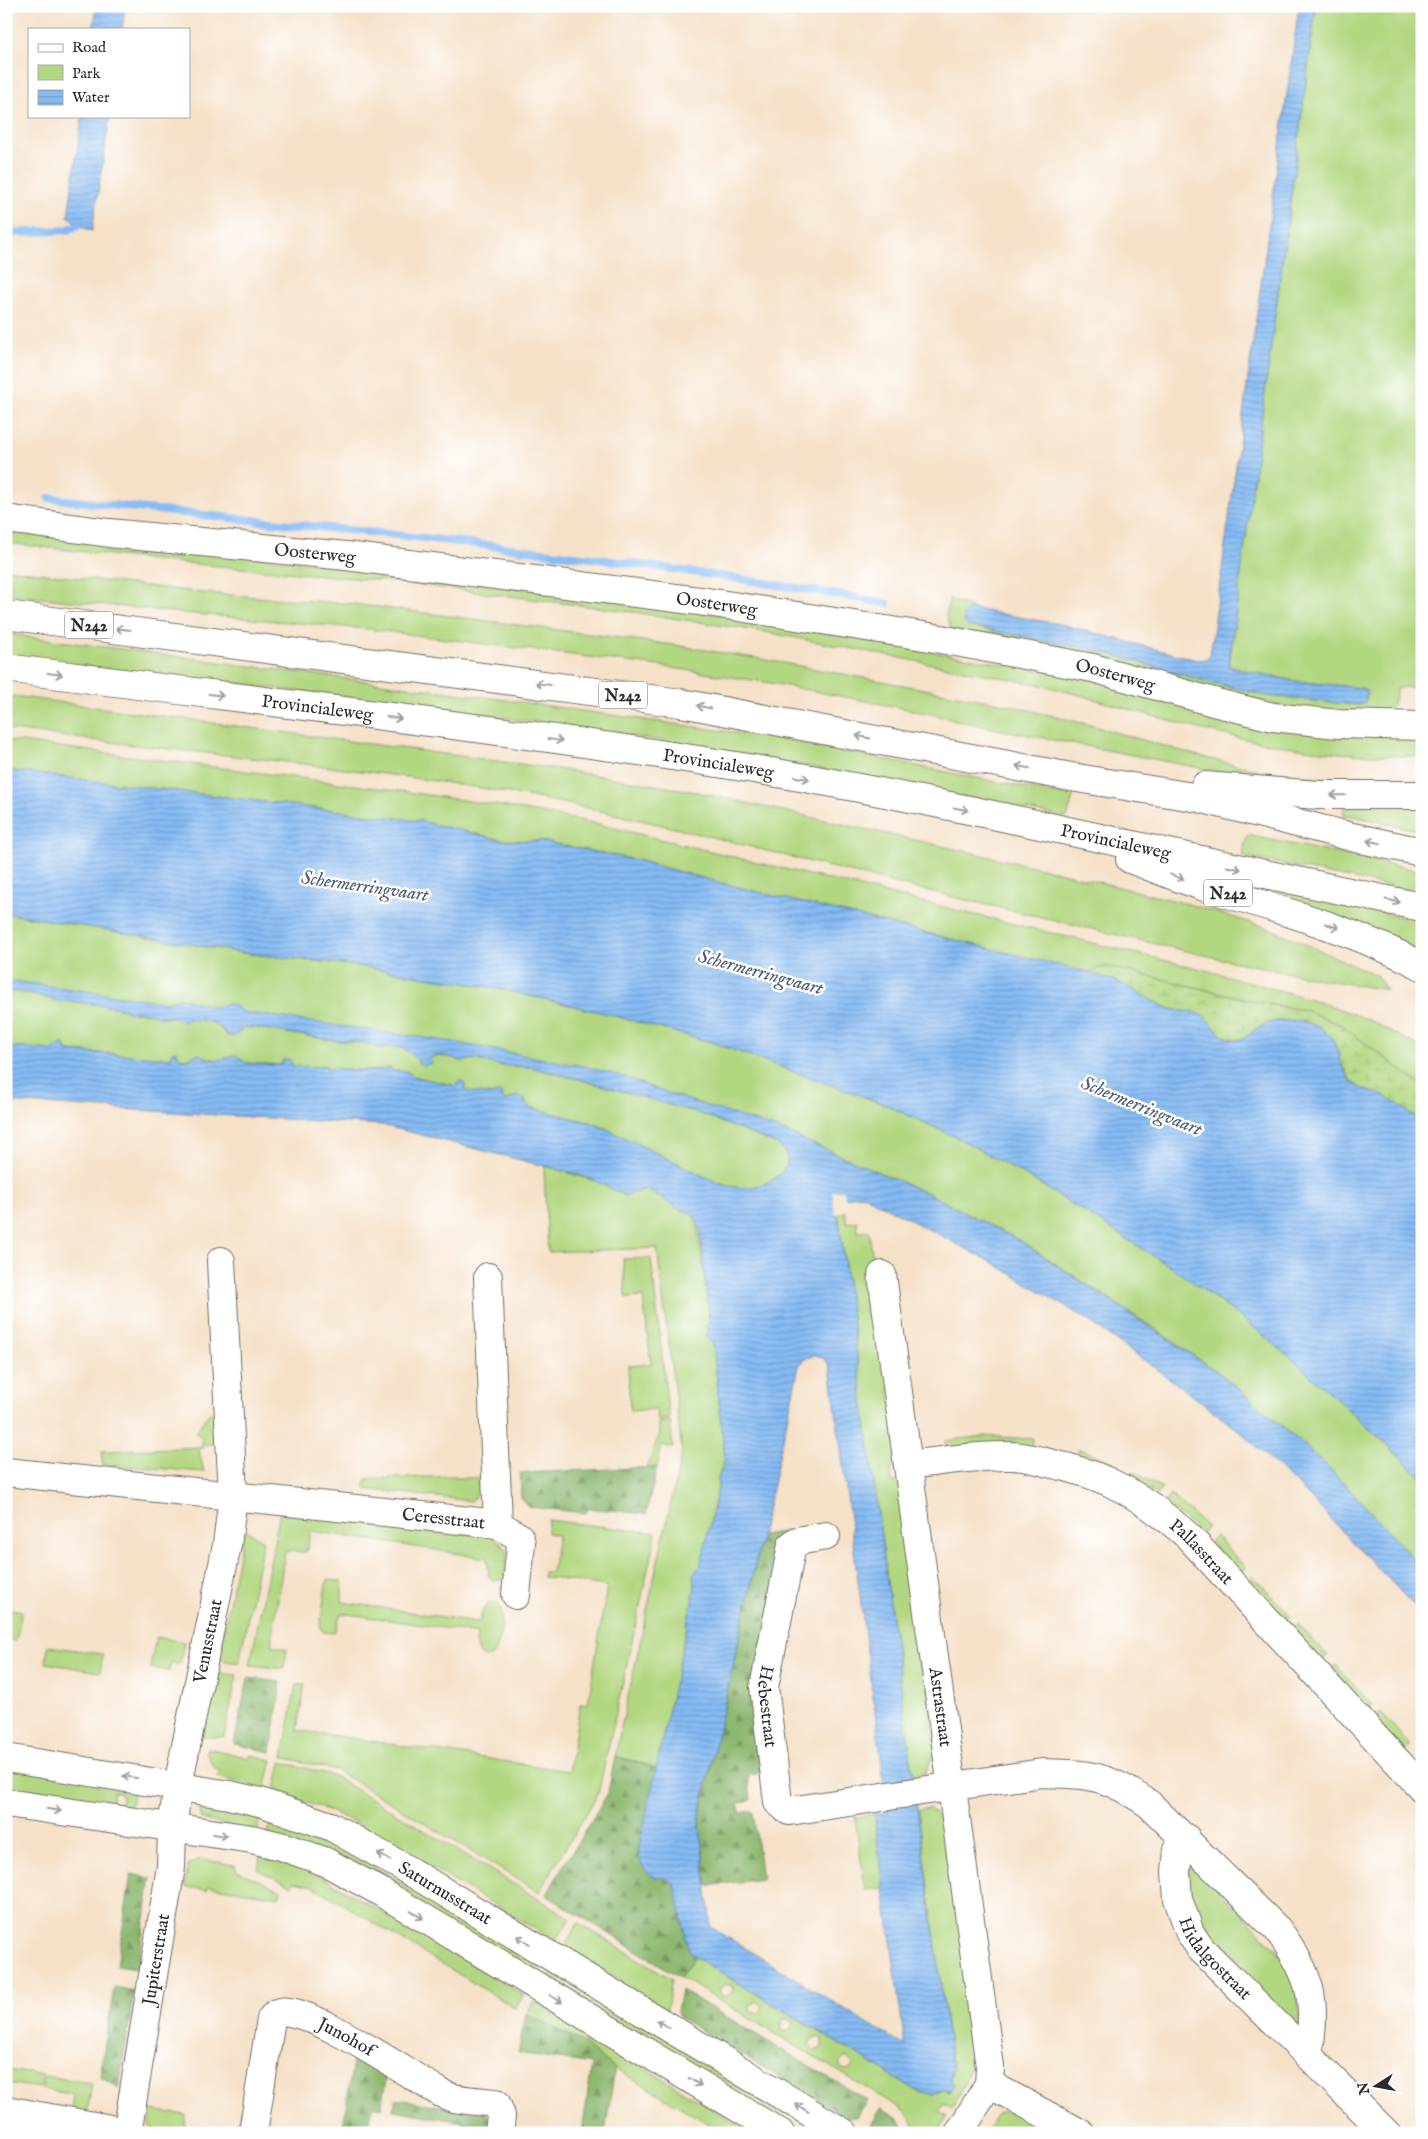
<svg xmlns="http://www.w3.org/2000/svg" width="1428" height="2139" viewBox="0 0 1428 2139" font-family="'IM FELL English',serif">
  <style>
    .green { fill: #b2d781; stroke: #6e8156; fill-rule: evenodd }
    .forest { fill: url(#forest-firs); stroke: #5c724d }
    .wetland { fill: url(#wetland-marsh); stroke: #6e8156 }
    .water { fill: url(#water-rules); stroke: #587390; fill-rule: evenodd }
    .pier { fill: #f5e1c8 }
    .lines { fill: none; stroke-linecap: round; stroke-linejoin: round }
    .stream { stroke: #86bbf4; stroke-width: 8 }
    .minor-casing { stroke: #726b62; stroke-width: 30 }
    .highway-casing { stroke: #726b62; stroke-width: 30 }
    .minor { stroke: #fff; stroke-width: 28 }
    .highway { stroke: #fff; stroke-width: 28 }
    .oneway { stroke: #a0a0a0 }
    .labels { text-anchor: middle; stroke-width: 5; stroke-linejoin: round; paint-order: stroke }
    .shield { fill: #fff; stroke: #6b6b6b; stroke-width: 1 }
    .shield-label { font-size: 16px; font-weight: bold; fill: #2b2b2b }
    .street-label { font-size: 18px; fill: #2b2b2b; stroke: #fff }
    .water-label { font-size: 19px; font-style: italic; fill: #4b5d71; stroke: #fff }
  </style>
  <defs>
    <pattern id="forest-firs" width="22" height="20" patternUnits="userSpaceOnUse" patternTransform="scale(1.25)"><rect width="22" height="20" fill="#8db86f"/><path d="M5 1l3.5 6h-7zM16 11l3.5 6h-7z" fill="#73965b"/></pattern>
    <pattern id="wetland-marsh" width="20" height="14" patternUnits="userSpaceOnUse" patternTransform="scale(1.25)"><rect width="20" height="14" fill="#b2d781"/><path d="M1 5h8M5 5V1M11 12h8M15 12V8" fill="none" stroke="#99b970"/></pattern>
    <pattern id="water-rules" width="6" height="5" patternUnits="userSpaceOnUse" patternTransform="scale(1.25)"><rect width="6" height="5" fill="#86bbf4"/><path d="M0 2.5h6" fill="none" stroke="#6e98c6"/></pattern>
  </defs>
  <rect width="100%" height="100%" fill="#fff"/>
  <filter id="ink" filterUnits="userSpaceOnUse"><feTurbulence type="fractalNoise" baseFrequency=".02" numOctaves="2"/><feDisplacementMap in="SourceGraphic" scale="10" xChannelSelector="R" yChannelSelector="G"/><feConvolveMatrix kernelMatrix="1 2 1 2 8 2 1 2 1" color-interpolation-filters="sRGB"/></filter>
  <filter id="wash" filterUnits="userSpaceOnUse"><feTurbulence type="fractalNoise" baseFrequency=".0096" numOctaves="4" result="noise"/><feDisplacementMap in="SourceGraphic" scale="20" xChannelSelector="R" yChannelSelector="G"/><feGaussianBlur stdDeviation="1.12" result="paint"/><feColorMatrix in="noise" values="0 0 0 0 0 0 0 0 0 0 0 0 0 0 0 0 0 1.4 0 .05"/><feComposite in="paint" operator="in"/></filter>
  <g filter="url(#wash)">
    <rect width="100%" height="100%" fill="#f5e1c8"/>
    <path class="green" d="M1316 6H1422V714L1414 704 1415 687 1397 688 1393 705 1384 713H1314L952 630 946 617 949 599 974 609 967 610 969 626 1089 649 1130 659 1174 673 1268 696 1360 705 1367 695 1366 691 1362 688 1294 681 1230 667 1229 664Z
      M6 532 332 565 685 609 1422 736V756C1346 757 1273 747 1200 729 1148 716 1098 699 1046 686L765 632 626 611 398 582 173 562 6 543Z
      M6 569 204 593 353 604 433 614 674 645 767 660 1000 703 1090 725 1206 758 1259 770 1344 781 1376 783 1422 791 1241 776 992 728 903 708 771 683 659 666 367 629 161 611 6 594Z
      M6 634 478 696 780 739 1073 797 1067 818C917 789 768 756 617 734 414 703 210 681 6 656Z
      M6 695 564 770 697 792 1050 870 1188 904 1269 928 1376 975 1387 990C1282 974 1179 950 1076 925 1005 909 933 893 862 875 759 849 657 822 553 801 373 766 188 754 6 729Z
      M6 740 400 791 496 805 589 822 1209 971 1318 1001 1367 1019 1422 1048V1086L1341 1025 1305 1010 1271 1005 1106 966 1087 972 721 883 636 860 541 841 502 840 420 821 6 770Z
      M1345 805H1422V831L1343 814Z
      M1247 835 1422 871V893L1242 856Z
      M1274 889 1422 921V958L1272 896Z
      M6 913 243 953 351 965 496 988 608 1014 714 1043 884 1104 960 1139 1037 1182 1174 1269 1241 1317 1290 1357 1394 1451 1422 1478V1568L1340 1479 1299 1441 1222 1375 1155 1329 1022 1242 929 1194 781 1130 598 1076 6 980Z
      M6 991 33 994 62 1002 64 1000 121 1008 130 1012 155 1014 159 1017H176L179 1020C189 1018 205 1019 215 1024 220 1026 223 1032 227 1036L238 1034 243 1028 251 1027 331 1040 371 1044 381 1049C394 1042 414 1050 419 1064L434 1056 474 1059 499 1065 530 1067 639 1095 704 1115 778 1145C803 1164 772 1185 751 1187 739 1189 727 1186 716 1182L607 1129 592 1123 528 1107 524 1099 512 1097 506 1101 494 1095 466 1091 464 1083 459 1081 455 1086 452 1085 412 1076 408 1072 394 1071 390 1068 374 1071 327 1068 326 1066 317 1067 293 1066 287 1059 283 1060 281 1065 245 1063 239 1057 218 1060 194 1055 187 1059H180L177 1052 173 1051 171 1053 172 1058 67 1051 63 1043 55 1050 6 1047Z
      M545 1166 598 1182 623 1195C631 1196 638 1190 646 1190L692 1213 697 1220 710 1323 709 1333 713 1343 725 1459 718 1479 719 1483 701 1565 693 1577 695 1588 657 1768 615 1756 682 1452 657 1248 548 1252 544 1171Z
      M845 1212 847 1223 857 1221 858 1232 869 1231 900 1468 891 1469 892 1482 902 1481 937 1756 932 1757 925 1774 913 1776 838 1213Z
      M651 1258 669 1419 658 1420 656 1409 630 1411 628 1365 651 1364 643 1297 626 1298 623 1259Z
      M210 1412 220 1420 221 1434H213V1444L202 1445V1438L195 1432Z
      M670 1421 673 1448 662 1445 657 1467H647L660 1433 658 1422Z
      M983 1436 1033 1439 1032 1448 947 1455 945 1441Z
      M203 1447 199 1451 204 1472 102 1464V1451Z
      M1079 1449 1114 1462 1111 1468 1076 1458Z
      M1133 1471 1162 1488 1156 1495 1129 1479Z
      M456 1476V1478H478L479 1492 472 1501 365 1489 366 1479Z
      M1171 1495 1207 1527 1202 1533 1165 1504Z
      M280 1512 493 1537 501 1543 507 1552 504 1579 494 1581 489 1577 487 1558 311 1531 306 1552 285 1551 271 1645 287 1649 284 1669 250 1665Z
      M548 1520 656 1533 598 1794 539 1892 336 1770 283 1757 296 1685H305L297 1730 569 1771 580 1704H588L607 1586 543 1577 544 1572H552L558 1535 547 1533Z
      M244 1529 263 1541 239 1663 218 1660Z
      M1216 1536 1246 1568 1239 1573 1210 1542Z
      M1253 1576 1291 1616 1284 1622 1246 1584Z
      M329 1579 342 1582V1602L477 1622 480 1620 484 1607C512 1585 501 1649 491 1657H486L479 1654 476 1647 477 1633 341 1613 335 1631 332 1633 323 1632 320 1626 326 1584Z
      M6 1608 22 1611 16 1641 6 1639Z
      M1298 1624 1328 1656 1322 1662 1292 1630Z
      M156 1637 184 1642 180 1664 171 1663 169 1671 150 1668Z
      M48 1646 103 1654 100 1672 46 1663Z
      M1336 1665 1373 1705 1366 1710 1329 1671Z
      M215 1673 237 1675 224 1737H203Z
      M1381 1713 1410 1745 1404 1751 1374 1719Z
      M208 1748 250 1758 251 1755 272 1760 265 1789 218 1777 220 1770 215 1769 207 1754Z
      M281 1762 332 1775 570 1918 556 1941 354 1822 325 1809 275 1791Z
      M6 1766 134 1786 130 1814 6 1794ZM113 1792H120L122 1797 121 1803 117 1804 112 1799Z
      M204 1802 261 1811 257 1833 201 1819 200 1809Z
      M929 1808 940 1819 941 1827H948L977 2048 971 2049C971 2072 964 2089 952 2108L944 2103 939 2111 947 2116 938 2133H919L905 2111 680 1977 695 1957 921 2093 939 2092 944 2089 947 2093 952 2069 918 1810ZM725 1984 732 1986 733 1990 726 1997 721 1995 719 1989ZM755 2002 760 2003 762 2009 758 2014 750 2010V2005ZM783 2019H788L793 2023 790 2030 786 2032 781 2029ZM816 2037 822 2038V2048L814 2051 809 2045 812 2039ZM846 2057 853 2064 850 2069 846 2070 841 2068 839 2063Z
      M272 1814 298 1824 543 1962 535 1975 268 1835Z
      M874 1814 884 1888 865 1890 855 1817Z
      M260 1857 294 1865 322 1877 524 1995 515 2008 313 1886 293 1882 292 1886 258 1870Z
      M1186 1857 1277 1949 1297 1990 1301 2029 1215 1952 1194 1919Z
      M199 1859 235 1865 237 1871 281 1890 279 1897 208 1886 207 1890 185 1887 188 1866Z
      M578 1923 672 1979 667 2009 564 1946Z
      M553 1968 829 2133H794L545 1982Z
      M534 2001 752 2133H724L615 2068 578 2040 526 2014Z
      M6 2070 43 2075 40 2088 6 2083Z
      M45 2076 92 2083 87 2114 72 2111 74 2095 42 2089Z
      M1012 2109 1063 2133H1001L998 2130 995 2133H985L996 2115 1004 2111 1009 2113Z
      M150 2110 186 2115 184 2133H155L149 2125Z"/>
    <path class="forest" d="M657 1467 646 1514 588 1508 586 1513 529 1507 521 1497 520 1473Z
      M788 1531 766 1772 748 1775 751 1800 738 1802 740 1813 753 1811 762 1879 707 1886 699 1819 762 1535Z
      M248 1678 281 1682 271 1752 234 1744Z
      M615 1756 657 1768 639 1847 655 1878C664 1877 671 1878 675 1886 681 1896 683 1930 687 1944L690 1951 695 1957 680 1977 546 1895 608 1793Z
      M131 1874 151 1878 137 1969 117 1966Z
      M114 1987 134 1991 119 2088 100 2077Z
      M681 1990 867 2100 857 2117H846L679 2017 677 2011Z
      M262 2006 268 2010 247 2133H238L257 2013H261Z
      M526 2014 578 2040 615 2068 605 2133H582L592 2064 518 2053Z
      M354 2055 386 2079 381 2108 372 2106 368 2133H342Z
      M396 2099 486 2113 491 2122 490 2133H461L463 2122 393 2110Z
      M881 2109 899 2119 906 2133H884L871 2125Z"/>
    <path class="wetland" d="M1106 966 1271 1005 1305 1010 1341 1025 1422 1086V1122L1384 1096 1360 1088 1352 1082 1344 1068 1257 1028 1245 1038 1235 1040 1220 1034 1206 1018 1199 1014 1168 1008 1140 995 1123 984 1087 972Z"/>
    <path class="water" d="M97 6H125L122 29H93Z
      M1299 6H1316L1229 664 1230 667 1294 681 1362 688 1366 690 1367 695 1365 702 1360 705 1346 704 1268 696 1174 673 1130 659 1089 649 968 626 964 622 963 614 967 610 974 609 1064 625 1197 660 1206 659 1210 656Z
      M82 116H110L92 231 78 225 68 216Z
      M6 770 420 821 502 840 541 841 636 860 721 883 1087 972C1099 976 1112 979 1123 984 1138 991 1150 1001 1167 1008 1177 1012 1190 1010 1200 1014 1214 1021 1218 1040 1236 1040 1245 1040 1249 1034 1256 1029 1272 1018 1297 1018 1314 1025 1345 1037 1334 1066 1353 1083 1361 1091 1374 1091 1384 1096 1398 1103 1410 1113 1422 1122V1478L1394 1451 1290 1357 1241 1317 1174 1269 1037 1182 960 1139 884 1104 714 1043 608 1014 496 988 351 965 243 953 6 913Z
      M6 980 166 1002 181 998 214 1007 227 1004 235 1006 242 1012 447 1041 583 1066 625 1077 655 1089 781 1130 929 1194 1022 1242 1222 1375 1299 1441 1340 1479 1422 1568V1614L1304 1491 1242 1433 1180 1386 1083 1317 995 1264 865 1196C851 1193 841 1199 838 1213L952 2069 950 2082 954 2086 948 2093 944 2089 934 2094 921 2093 695 1957 690 1951 687 1944 675 1884 663 1877 655 1878C643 1870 638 1862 639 1847L695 1588 693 1574 701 1565 719 1483 718 1479 725 1459 713 1343 706 1338 709 1330 706 1325 710 1323 700 1228 692 1213C674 1211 663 1194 646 1190 637 1188 631 1196 623 1195L598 1182 576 1174 382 1125 6 1102V1047L54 1050 63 1043 67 1051 171 1058 172 1052 176 1051 181 1059H187L198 1054 208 1059 218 1060 236 1055 246 1063 281 1065 283 1060 289 1059 293 1066 317 1067 324 1065 327 1068 374 1071 390 1068 394 1071H406L412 1076 452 1085 455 1086 460 1080 464 1083 466 1091 490 1095 501 1092 503 1099 506 1101C519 1095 520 1092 528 1107L592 1123 607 1129 716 1182C727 1186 739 1189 751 1187 772 1185 803 1164 778 1145L704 1115 583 1080 530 1067 499 1065 474 1059 463 1062C454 1058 440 1052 430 1058L431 1063 423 1066 406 1049 387 1046 381 1049 371 1044 331 1040 251 1027 243 1028C226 1045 230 1032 215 1024 208 1020 196 1020 188 1019L183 1022 176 1017H159L154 1014 137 1011 131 1013 121 1008 64 1000 58 1002 56 1000 33 994 6 991ZM814 1355C822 1356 826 1359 830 1366L888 1812 874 1814 905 2046 711 1927 699 1819 799 1366 803 1360Z"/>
    <path class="pier" d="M844 1190 845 1199H849L844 1204 841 1213 835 1214 832 1191Z"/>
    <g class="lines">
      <path class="stream" d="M6 244 12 233 67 230 78 225
        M49 498C182 514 316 526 450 541 596 557 742 578 887 603"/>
    </g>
  </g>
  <g filter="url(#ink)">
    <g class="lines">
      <g class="minor-casing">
        <g id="minor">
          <path id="s1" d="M6 519 109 533 346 556 707 602 930 637 1093 668 1217 703 1273 717 1338 724 1422 726"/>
          <path id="s2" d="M882 1275 990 2067 989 2084 959 2133"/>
          <path id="s3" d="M909 1465C942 1461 977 1455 1011 1456 1024 1456 1037 1460 1049 1463 1108 1475 1143 1497 1188 1536L1422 1788"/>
          <path id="s4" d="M6 1472 498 1524 488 1277"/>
          <path d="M498 1524 519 1537 521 1543 516 1595"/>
          <path id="s5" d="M826 1536 797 1541 792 1545 764 1687 778 1802 789 1811 1042 1773C1063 1774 1085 1773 1104 1780 1120 1785 1135 1795 1149 1804L1278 1930C1311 1975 1318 2001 1308 2055"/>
          <path id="s6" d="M6 1758 229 1795 260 1802 330 1826 401 1866 844 2133"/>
          <path d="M6 1803 252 1839 284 1847 326 1862 379 1891 780 2133"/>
          <path id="s7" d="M1186 1838 1178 1849 1176 1872 1178 1899 1190 1933 1201 1949 1386 2133"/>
          <path d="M989 2084 1080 2133"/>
          <path d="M6 2110 127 2132"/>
          <path id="s8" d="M127 2133 171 1867 172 1828 178 1785 227 1545 233 1496 221 1261"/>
          <path id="s9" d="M253 2133 271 2019C273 2017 274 2014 277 2013 300 1999 418 2081 443 2094 455 2101 482 2101 496 2103L501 2116 499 2133"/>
        </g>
      </g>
      <g class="highway-casing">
        <g id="highway">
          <path d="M6 615 681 703 1071 777 1199 798 1352 837 1422 852"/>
          <path id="s10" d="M6 668C249 700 494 727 736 766 966 804 1193 861 1422 907"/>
          <path d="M1205 786 1318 795H1422"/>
          <path d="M1130 859C1154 868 1178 878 1202 886 1277 909 1352 929 1422 966"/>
        </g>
      </g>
      <use href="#minor" class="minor"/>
      <use href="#highway" class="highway"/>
    </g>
    <defs><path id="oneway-shaft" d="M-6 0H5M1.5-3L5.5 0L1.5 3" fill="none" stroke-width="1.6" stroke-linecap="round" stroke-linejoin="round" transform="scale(1.25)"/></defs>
    <g class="oneway">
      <use href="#oneway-shaft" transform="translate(123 629) rotate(-173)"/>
      <use href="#oneway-shaft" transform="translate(55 674) rotate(7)"/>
      <use href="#oneway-shaft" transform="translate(543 684) rotate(-172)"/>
      <use href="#oneway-shaft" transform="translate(216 695) rotate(7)"/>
      <use href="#oneway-shaft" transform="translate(704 707) rotate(-169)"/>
      <use href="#oneway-shaft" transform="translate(394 718) rotate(7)"/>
      <use href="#oneway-shaft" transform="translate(863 737) rotate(-169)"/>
      <use href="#oneway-shaft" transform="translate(555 740) rotate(8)"/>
      <use href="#oneway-shaft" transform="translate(1023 767) rotate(-169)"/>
      <use href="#oneway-shaft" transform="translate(802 778) rotate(10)"/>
      <use href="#oneway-shaft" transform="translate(1338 795) rotate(-179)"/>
      <use href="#oneway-shaft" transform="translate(961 809) rotate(11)"/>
      <use href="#oneway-shaft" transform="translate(1374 842) rotate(-168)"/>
      <use href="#oneway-shaft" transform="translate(1234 868) rotate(12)"/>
      <use href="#oneway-shaft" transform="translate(1177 877) rotate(20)"/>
      <use href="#oneway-shaft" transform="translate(1393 901) rotate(11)"/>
      <use href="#oneway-shaft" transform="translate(1332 926) rotate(19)"/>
      <use href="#oneway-shaft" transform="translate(130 1777) rotate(-171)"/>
      <use href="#oneway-shaft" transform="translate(54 1810) rotate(9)"/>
      <use href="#oneway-shaft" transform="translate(220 1835) rotate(8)"/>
      <use href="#oneway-shaft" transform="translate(384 1857) rotate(-151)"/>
      <use href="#oneway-shaft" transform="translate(417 1915) rotate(31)"/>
      <use href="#oneway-shaft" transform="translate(523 1940) rotate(-149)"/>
      <use href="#oneway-shaft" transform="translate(556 1999) rotate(31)"/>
      <use href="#oneway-shaft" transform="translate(663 2024) rotate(-149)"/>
      <use href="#oneway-shaft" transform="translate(695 2082) rotate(31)"/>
      <use href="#oneway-shaft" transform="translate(802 2108) rotate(-149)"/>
    </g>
  </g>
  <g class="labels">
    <g class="shield">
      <rect x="65" y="611.5" width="48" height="27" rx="4"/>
      <rect x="599" y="681.5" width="48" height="27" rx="4"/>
      <rect x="1204" y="879.5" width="48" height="27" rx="4"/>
    </g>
    <g class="shield-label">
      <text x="89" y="631">N242</text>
      <text x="623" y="701">N242</text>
      <text x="1228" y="899">N242</text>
    </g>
    <g class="street-label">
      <text dy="6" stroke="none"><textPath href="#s1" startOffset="311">Oosterweg</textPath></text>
      <text dy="6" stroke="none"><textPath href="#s1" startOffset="716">Oosterweg</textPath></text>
      <text dy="6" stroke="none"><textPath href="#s1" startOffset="1121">Oosterweg</textPath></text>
      <text dy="6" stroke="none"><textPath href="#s10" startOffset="314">Provincialeweg</textPath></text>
      <text dy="6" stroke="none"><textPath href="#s10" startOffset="719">Provincialeweg</textPath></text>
      <text dy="6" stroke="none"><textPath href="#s10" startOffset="1124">Provincialeweg</textPath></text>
      <text dy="6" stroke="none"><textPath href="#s4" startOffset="440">Ceresstraat</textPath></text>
      <text dy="6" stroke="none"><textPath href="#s3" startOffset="321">Pallasstraat</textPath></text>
      <text dy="6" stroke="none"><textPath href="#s8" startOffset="499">Venusstraat</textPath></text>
      <text dy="6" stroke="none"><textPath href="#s5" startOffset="200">Hebestraat</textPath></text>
      <text dy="6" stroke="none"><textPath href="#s2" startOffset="436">Astrastraat</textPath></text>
      <text dy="6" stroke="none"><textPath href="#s6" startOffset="465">Saturnusstraat</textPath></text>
      <text dy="6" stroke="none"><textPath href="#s7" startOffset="135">Hidalgostraat</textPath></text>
      <text dy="6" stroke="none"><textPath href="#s8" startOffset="176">Jupiterstraat</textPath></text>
      <text dy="6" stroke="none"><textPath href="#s9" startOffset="199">Junohof</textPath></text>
    </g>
    <g class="water-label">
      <text transform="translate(365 885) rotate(8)" y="7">Schermerringvaart</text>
      <text transform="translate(761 971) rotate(15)" y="7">Schermerringvaart</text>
      <text transform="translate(1142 1105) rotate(22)" y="7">Schermerringvaart</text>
    </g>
  </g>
  <rect width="1428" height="2139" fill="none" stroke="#fff" stroke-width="25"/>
  <rect x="28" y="28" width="162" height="90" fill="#ffffff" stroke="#aaaaaa"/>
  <rect x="38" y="44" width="25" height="8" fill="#ffffff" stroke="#aaaaaa"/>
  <text x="72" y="52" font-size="15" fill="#2b2b2b">Road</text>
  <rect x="38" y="65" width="25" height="15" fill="#b2d781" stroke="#aaaaaa"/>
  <text x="72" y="78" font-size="15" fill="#2b2b2b">Park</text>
  <rect x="38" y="90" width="25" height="15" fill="url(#water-rules)" stroke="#aaaaaa"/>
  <text x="72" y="102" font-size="15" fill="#2b2b2b">Water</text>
  <g transform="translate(1376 2086) rotate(259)" stroke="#ffffff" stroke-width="4" paint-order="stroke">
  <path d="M0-4L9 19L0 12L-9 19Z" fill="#2b2b2b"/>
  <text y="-8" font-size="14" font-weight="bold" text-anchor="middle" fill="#2b2b2b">N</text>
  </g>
</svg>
